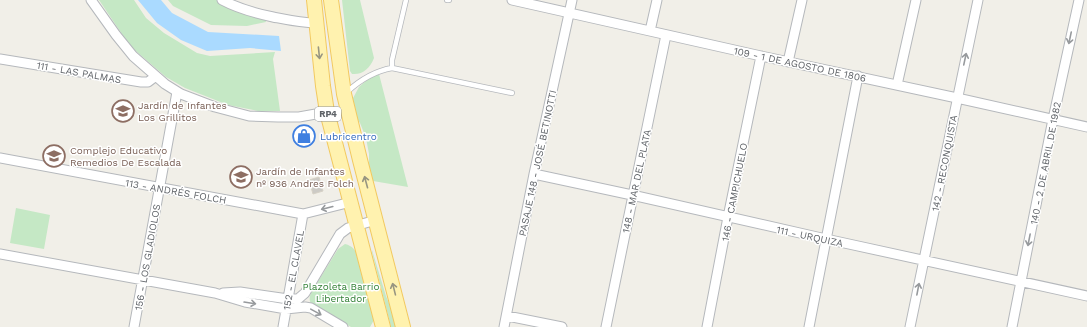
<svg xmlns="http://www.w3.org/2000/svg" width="1087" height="327" viewBox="0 0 1087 327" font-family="'Work Sans',sans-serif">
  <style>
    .green { fill: #c5e8c5 }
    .water { fill: #aadaff }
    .building { fill: #cccac5; stroke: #d6d1c6 }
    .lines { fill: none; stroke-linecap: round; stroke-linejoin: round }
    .service-casing { stroke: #b5b8bc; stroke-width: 6 }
    .minor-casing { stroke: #b5b8bc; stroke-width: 11 }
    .primary-casing { stroke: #f2c960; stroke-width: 16 }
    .service { stroke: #fff; stroke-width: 4.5 }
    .minor { stroke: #fff; stroke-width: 9 }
    .primary { stroke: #fff2af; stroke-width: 14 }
    .oneway { stroke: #979a9d }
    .oneway2 { stroke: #979581 }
    .labels { text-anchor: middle; stroke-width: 3; stroke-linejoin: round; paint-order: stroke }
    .shield { fill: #fff; stroke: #8f9295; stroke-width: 1 }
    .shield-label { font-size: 9px; font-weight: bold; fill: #5f6368 }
    .street-label { font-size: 10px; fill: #5f6368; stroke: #fff }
    .education-label { font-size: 10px; fill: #785e54; stroke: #fff; text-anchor: start }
    .shop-label { font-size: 10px; fill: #366cbe; stroke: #fff; text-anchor: start }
    .park-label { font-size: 10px; fill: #348238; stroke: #fff }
  </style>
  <rect width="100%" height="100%" fill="#f1efe8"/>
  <path class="green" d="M99 0H134L146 18 164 33 197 53 210 56 275 52 273 59 280 111H258L228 105 185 88 166 77 130 46Z
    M168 0H217L233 10 265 19 266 22 247 26 211 25 173 6Z
    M342 0H360L374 58C370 68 363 75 352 74L350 71Z
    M379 74 408 187 373 181 369 167V154L366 138 360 123 352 111V100L359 87 368 79Z
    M16 208 50 215 44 249 10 243Z
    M345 244C353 246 355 250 358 256L374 320 370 327H351L312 305C309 301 309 297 311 293L338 249Z
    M372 250 386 296 395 318 397 327H391L372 252Z"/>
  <path class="water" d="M138 0H161L172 13 208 32 279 36 281 51 250 48 207 51 181 40 157 23Z"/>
  <path class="building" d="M308 128 312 132V140L298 144 295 131Z
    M319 177 323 191 313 194 309 180Z"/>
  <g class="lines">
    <g class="service-casing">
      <path id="service" d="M447 0H449
        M392 68V60L406 0
        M347 92C360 80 375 71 392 68L512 93"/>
    </g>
    <g class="minor-casing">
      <path id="minor" d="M91 0 116 35 133 56 165 84 181 94 215 107 249 116 278 117H299L327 112
        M222 0C239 9 254 13 273 17 288 20 301 23 316 23
        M512 0 761 56 957 98 1087 127
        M650 31 657 0
        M0 59 141 82H148L156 76
        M788 62 802 0
        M897 85 916 0
        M0 158 303 214 351 202
        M534 174 632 195 826 239 1087 296
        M0 254 215 293 245 302 286 309 305 307 311 308 343 327
        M223 293 240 292 288 299H298L305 293 340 234 348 228 376 220
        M507 316 562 327
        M134 327 177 92
        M283 327 303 214
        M504 327 534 174 572 0
        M606 327 666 35
        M707 327 728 217 761 56
        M809 327 858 76
        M910 327 978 0
        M1012 327 1053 119 1079 0"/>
    </g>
    <g class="primary-casing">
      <path id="primary" d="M314 0 323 86 327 112 383 327
        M331 0 344 94 360 160 403 327"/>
    </g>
    <use href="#service" class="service"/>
    <use href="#minor" class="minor"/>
    <use href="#primary" class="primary"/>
  </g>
  <defs><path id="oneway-shaft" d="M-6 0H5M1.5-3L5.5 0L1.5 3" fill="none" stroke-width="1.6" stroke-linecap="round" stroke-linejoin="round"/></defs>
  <g class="oneway">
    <use href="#oneway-shaft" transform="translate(1070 38) rotate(102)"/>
    <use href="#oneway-shaft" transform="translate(965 59) rotate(-78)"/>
    <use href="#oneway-shaft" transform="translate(327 208) rotate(166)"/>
    <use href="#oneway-shaft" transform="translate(1029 240) rotate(101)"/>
    <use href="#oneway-shaft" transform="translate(918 289) rotate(-79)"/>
    <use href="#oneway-shaft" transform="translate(250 303) rotate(9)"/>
    <use href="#oneway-shaft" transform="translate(316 312) rotate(29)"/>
  </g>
  <g class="oneway2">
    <use href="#oneway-shaft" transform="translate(319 53) rotate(84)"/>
    <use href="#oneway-shaft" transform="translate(366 182) rotate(-105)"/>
    <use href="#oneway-shaft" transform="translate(394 289) rotate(-104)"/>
  </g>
  <defs>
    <g id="school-ring" transform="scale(1.15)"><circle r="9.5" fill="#fff" stroke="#8d6e63" stroke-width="1.5"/><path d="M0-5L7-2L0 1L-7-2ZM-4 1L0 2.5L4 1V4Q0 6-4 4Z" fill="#8d6e63"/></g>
    <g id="shop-ring" transform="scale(1.15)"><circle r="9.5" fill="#fff" stroke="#3f7fe0" stroke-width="1.5"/><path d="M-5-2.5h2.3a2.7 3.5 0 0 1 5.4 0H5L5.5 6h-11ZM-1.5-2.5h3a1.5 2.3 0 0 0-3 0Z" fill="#3f7fe0"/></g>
  </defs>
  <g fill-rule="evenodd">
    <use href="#school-ring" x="123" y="111"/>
    <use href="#shop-ring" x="304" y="136"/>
    <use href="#school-ring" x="54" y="156"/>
    <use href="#school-ring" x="241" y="177"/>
  </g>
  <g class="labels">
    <rect class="shield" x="315" y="107" width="26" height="14" rx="3"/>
    <g class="shield-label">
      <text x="328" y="117">RP4</text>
    </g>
    <g class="street-label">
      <text transform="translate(800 64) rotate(12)" y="4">109 - 1 DE AGOSTO DE 1806</text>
      <text transform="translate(79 72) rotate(10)" y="4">111 - LAS PALMAS</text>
      <text transform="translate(537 163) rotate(-78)" y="4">PASAJE 148 - JOSÉ BETINOTTI</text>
      <text transform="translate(944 163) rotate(-79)" y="4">142 - RECONQUISTA</text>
      <text transform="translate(1045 163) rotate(-79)" y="4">140 - 2 DE ABRIL DE 1982</text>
      <text transform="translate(636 181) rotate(-78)" y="4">148 - MAR DEL PLATA</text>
      <text transform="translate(176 191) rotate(10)" y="4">113 - ANDRÉS FOLCH</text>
      <text transform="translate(734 192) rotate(-79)" y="4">146 - CAMPICHUELO</text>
      <text transform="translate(810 236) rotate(12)" y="4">111 - URQUIZA</text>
      <text transform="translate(147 257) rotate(-80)" y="4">156 - LOS GLADIOLOS</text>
      <text transform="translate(293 270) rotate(-80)" y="4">152 - EL CLAVEL</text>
    </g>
    <g class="education-label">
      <text x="138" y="109">Jardín de Infantes<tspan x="138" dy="12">Los Grillitos</tspan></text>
      <text x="70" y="154">Complejo Educativo<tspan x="70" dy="12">Remedios De Escalada</tspan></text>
      <text x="256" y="175">Jardín de Infantes<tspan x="256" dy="12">nº 936 Andres Folch</tspan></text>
    </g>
    <g class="shop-label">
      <text x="320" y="140">Lubricentro</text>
    </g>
    <g class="park-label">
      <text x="341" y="290">Plazoleta Barrio<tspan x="341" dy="12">Libertador</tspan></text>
    </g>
  </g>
</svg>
